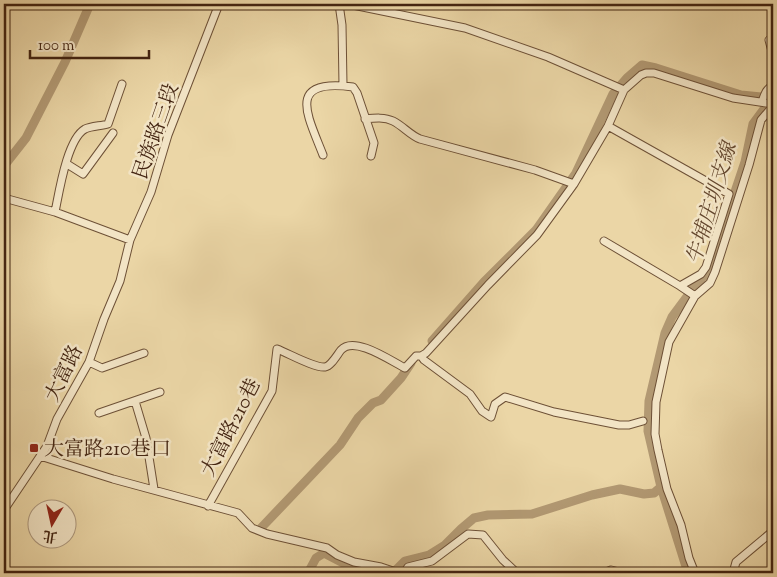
<svg xmlns="http://www.w3.org/2000/svg" width="777" height="577" viewBox="0 0 777 577" font-family="'Sorts Mill Goudy','Noto Serif TC',serif">
  <style>
    .lines { fill: none; stroke-linecap: round; stroke-linejoin: round }
    .canal { stroke: #b29973; stroke-width: 9 }
    .minor-casing { stroke: #6d5036; stroke-width: 9 }
    .minor { stroke: #f2e4c5; stroke-width: 7 }
    .poi-dot { fill: #8f2418; stroke: #f2e4c5; stroke-width: 2 }
    .labels { text-anchor: middle; stroke-width: 5; stroke-linejoin: round; paint-order: stroke }
    .street-label { font-size: 20px; fill: #432411; stroke: #f2e4c5 }
    .poi-label { font-size: 20px; fill: #432411; stroke: #f2e4c5; text-anchor: start }
    .water-label { font-size: 21px; font-style: italic; fill: #64472e; stroke: #f2e4c5 }
  </style>
  <rect width="100%" height="100%" fill="#ebd6a6"/>
  <filter id="stains"><feTurbulence type="fractalNoise" baseFrequency=".004" numOctaves="4"/><feColorMatrix values="0 0 0 0 .2 0 0 0 0 .09 0 0 0 0 .02 0 0 0 .5 -.17"/></filter>
  <radialGradient id="worn" r=".72"><stop offset=".6" stop-color="#630" stop-opacity="0"/><stop offset="1" stop-color="#630" stop-opacity=".3"/></radialGradient>
  <g class="lines">
    <path class="canal" d="M4 166 26 138 65 62 90 4
      M432 341 484 282 536 230 576 173 613 94 627 78 642 65 656 68 741 95 771 98
      M261 528 340 445 358 418 373 403 381 400 401 378 411 363
      M308 573 316 558 324 553 347 565 385 573
      M393 573 405 561 429 555 445 545 461 529 474 518 488 515 532 514 592 495 620 489 644 494 654 493 661 487
      M688 573 661 487 648 431 649 401 665 333 672 317 695 286 706 278 745 162 753 124 773 97"/>
    <g class="minor-casing">
      <path id="minor" d="M339 4 342 25 343 85
        M348 4 465 28 548 57 624 90
        M769 40 773 55
        M762 102C764 96 766 88 773 86
        M365 119C375 118 385 117 393 121 403 126 410 135 420 139L535 170 574 184
        M323 155C307 114 286 78 353 87L357 93 374 143 371 156
        M67 164 83 174 113 133
        M4 198 55 212 130 240
        M55 212C59 193 67 139 85 129 91 126 101 126 108 124L122 84
        M604 241 680 286 701 274 706 267 729 194 608 126
        M680 286 695 296
        M421 356 424 360 470 394 482 411 491 417 495 404 505 397 554 412 619 425H629L643 421
        M89 362 102 368 144 353
        M135 401 146 438 154 489
        M99 413 160 392
        M40 456 113 479 238 513 252 528 267 534 327 548 337 555 354 562 381 567 399 573
        M208 506 272 391 277 349C288 353 314 368 325 367 331 366 337 355 341 350 354 335 391 361 405 368L416 356H421L426 353 488 285 537 235 574 184 608 126 624 90 641 75 646 73H654L733 98 773 104
        M4 510 47 446 57 419 89 362 104 319 120 281 130 240 151 192 168 135 219 4
        M404 573 408 567 432 561 468 534 483 535 503 560 517 573
        M604 573 611 570 623 573
        M695 573 689 558 681 525 667 489 658 450 655 434 656 402 669 342 695 296 710 283 715 272 749 165 761 120 773 106
        M733 573 736 562 773 531"/>
    </g>
    <use href="#minor" class="minor"/>
  </g>
  <rect class="poi-dot" x="29" y="443" width="10" height="10" rx="2.5"/>
  <g class="labels">
    <g class="street-label">
      <text transform="translate(155 131) rotate(-71)" y="7">民族路三段</text>
      <text transform="translate(63 373) rotate(-64)" y="7">大富路</text>
      <text transform="translate(230 427) rotate(-63)" y="7">大富路210巷</text>
    </g>
    <g class="poi-label">
      <text x="44" y="455">大富路210巷口</text>
    </g>
    <g class="water-label">
      <text transform="translate(711 203) rotate(-73)" y="7">牛埔庄圳支線</text>
    </g>
  </g>
  <rect width="777" height="577" fill="none" stroke="#ebd6a6" stroke-width="20"/>
  <rect x="5" y="5" width="767" height="567" fill="none" stroke="#432411" stroke-width="2.5"/>
  <rect x="10" y="10" width="757" height="557" fill="none" stroke="#432411"/>
  <g transform="translate(52 524) rotate(189)"><circle r="24" fill="#f2e4c5" stroke="#ac977d"/>
  <path d="M0-4L9 19L0 12L-9 19Z" fill="#8f2418"/>
  <text y="-8" font-size="14" font-weight="bold" text-anchor="middle" fill="#432411">北</text>
  </g>
  <path d="M30 50v8h119v-8" fill="none" stroke="#432411" stroke-width="2.5"/>
  <text x="38" y="50" font-size="15" fill="#432411" stroke="#f2e4c5" stroke-width="4" paint-order="stroke">100 m</text>
  <rect width="100%" height="100%" filter="url(#stains)"/>
  <rect width="100%" height="100%" fill="url(#worn)"/>
</svg>
